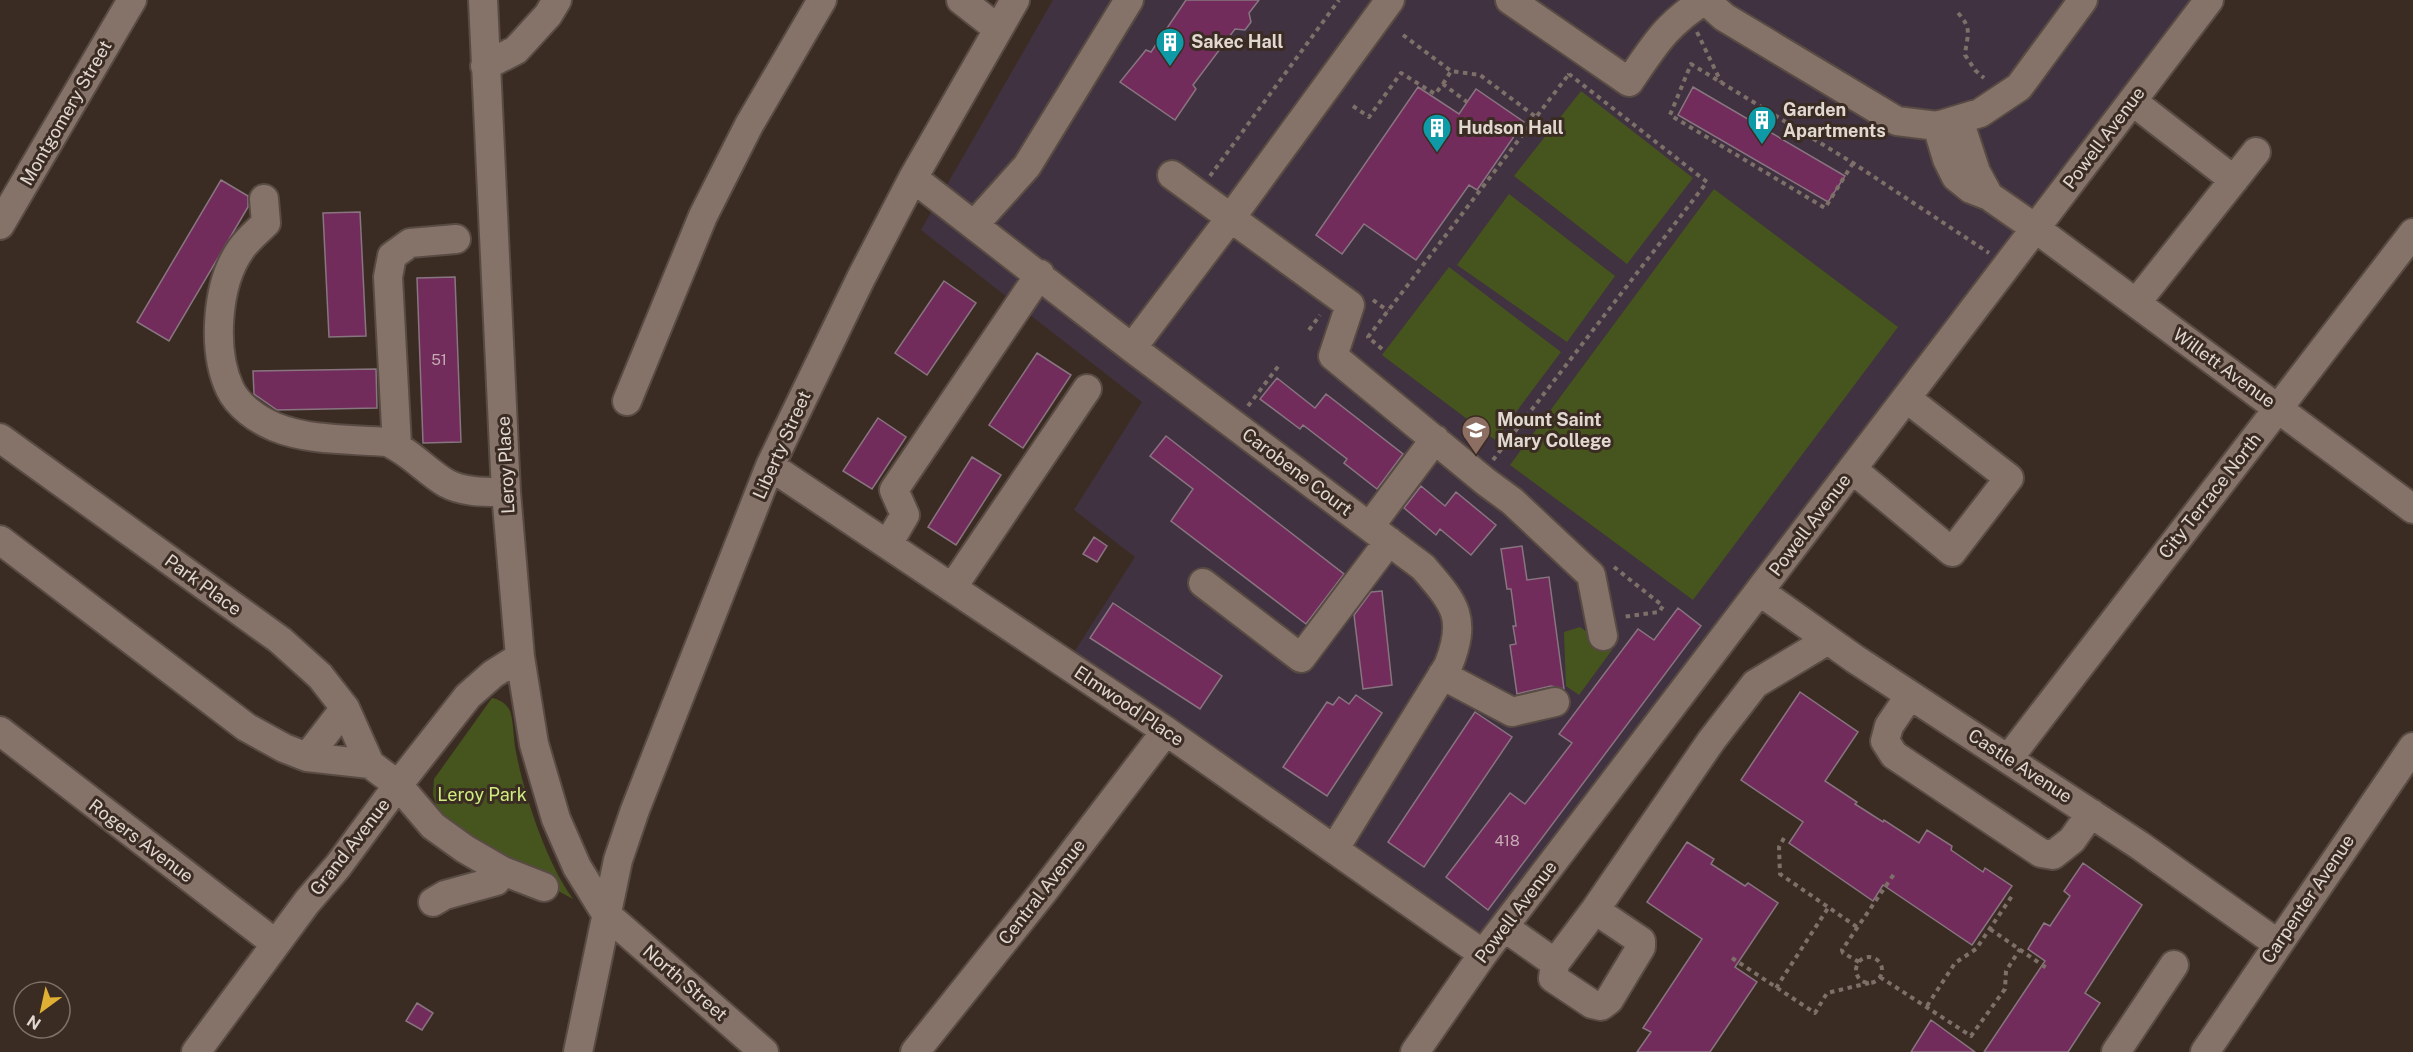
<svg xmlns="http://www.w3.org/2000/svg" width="2413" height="1052" viewBox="0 0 2413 1052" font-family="'Public Sans',sans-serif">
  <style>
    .education { fill: #403240 }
    .green { fill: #46551d }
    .building { fill: #722c5b; stroke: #887580; stroke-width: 1.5 }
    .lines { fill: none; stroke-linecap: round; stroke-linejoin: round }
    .minor-casing { stroke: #584b43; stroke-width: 32 }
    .path { stroke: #7d7068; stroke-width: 4; stroke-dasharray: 4.5 4.5; stroke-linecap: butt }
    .minor { stroke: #857268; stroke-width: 28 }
    .labels { text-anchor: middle; stroke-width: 6; stroke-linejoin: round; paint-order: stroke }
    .number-label { font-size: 15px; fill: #c6adb4 }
    .poi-label { font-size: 18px; font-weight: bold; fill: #e2d8d2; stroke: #3b2c23; text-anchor: start }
    .street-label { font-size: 18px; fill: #e2d8d2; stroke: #3b2c23 }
    .park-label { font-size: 18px; fill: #cdee7e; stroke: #3b2c23 }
  </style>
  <rect width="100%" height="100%" fill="#3b2c23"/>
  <path class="education" d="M1053 0H2190L1478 939 1071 657 1135 557 1074 510 1142 402 921 230Z"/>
  <path class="green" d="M1581 91 1693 178 1627 264 1514 176Z
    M1714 189 1898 327 1693 600 1510 465Z
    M1509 194 1615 276 1567 342 1457 265Z
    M1449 267 1561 352 1495 440 1382 355Z
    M1580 627 1612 650 1579 695 1566 686 1564 632Z
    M492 698C499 699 507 704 510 711 514 723 513 739 516 752 524 795 547 864 573 899L496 857 439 814 433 795 434 779Z"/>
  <path class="building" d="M1186 0H1259L1249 13 1251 22 1245 30 1235 29 1193 85 1196 89 1175 120 1120 82 1146 50 1151 52Z
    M1418 87 1459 114 1476 89 1524 122 1477 190 1469 185 1416 260 1364 224 1342 254 1316 235Z
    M1693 87 1845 176 1828 202 1678 115Z
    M221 180 248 196V207L169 341 137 322Z
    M360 212 366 336 329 337 323 213Z
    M455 277 461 442 423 443 417 278Z
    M944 281 976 303 927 375 895 353Z
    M1037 353 1071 375 1023 448 989 425Z
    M376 369 377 408 277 410 254 394 253 371Z
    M1277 378 1315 408 1326 394 1403 454 1377 489 1344 463 1347 459 1303 425 1300 429 1260 399Z
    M878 418 906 437 872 489 843 471Z
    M1166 436 1344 574 1306 624 1171 521 1193 489 1150 456Z
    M972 457 1001 475 956 545 928 527Z
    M1421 486 1445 506 1456 492 1496 525 1471 555 1440 529 1436 535 1404 508Z
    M1094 537 1107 546 1097 562 1083 554Z
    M1522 546 1527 580 1549 577 1564 689 1551 686 1517 694 1510 645 1516 644 1513 626H1516L1511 589H1507L1501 549Z
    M1382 591 1392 685 1363 689 1354 615 1371 592Z
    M1113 603 1222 676 1200 709 1090 638Z
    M1678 608 1701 626 1488 910 1446 877 1510 793 1525 804 1572 743 1559 734 1638 629 1654 640Z
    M1800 692 1858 732 1825 781 1857 802 1855 804 1883 822 1884 820 1919 843 1927 830 1952 846 1951 850 1983 872 1985 868 2012 886 1972 945 1883 885 1873 901 1789 843 1803 822 1741 780Z
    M1356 695 1382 713 1327 796 1283 767 1327 702 1333 705 1339 697 1349 704Z
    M1475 712 1512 737 1424 867 1388 842Z
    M1687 842 1714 859 1711 864 1745 886 1748 883 1778 903 1735 967 1757 982 1710 1052H1637L1651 1032 1643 1028 1702 939 1647 902Z
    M2083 863 2142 905 2085 993 2100 1003 2068 1052H1984L2045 961 2028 949 2044 923 2050 926 2070 896 2064 891Z
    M417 1003 433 1013 422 1030 406 1021Z
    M1931 1020 1975 1052H1911Z"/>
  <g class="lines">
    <g class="minor-casing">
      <path id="minor" d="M483 0 506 492 520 657 534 744 556 819 577 867 606 914 764 1052
        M961 0 998 29
        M1510 0 1629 82C1654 46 1666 24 1705 0
        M1705 0 1724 17 1897 121 1937 126 1980 113 2019 87 2083 0
        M485 66 516 50 548 15 557 0
        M2132 101 2234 180
        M1959 120 1976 172 1989 196
        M1937 126 1947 159 1956 177 1971 189 1989 196 2035 228 2413 509
        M1172 175 1350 305 1333 356 1486 482 1512 501 1591 575 1603 636
        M913 178 1132 348 1423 567C1454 603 1468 617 1448 666L1335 848
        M264 199 266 223C258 231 248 239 241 249 216 284 212 351 230 389 238 406 258 420 275 427 309 441 351 439 387 442 409 451 426 471 446 483 464 493 487 492 506 492
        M0 225 132 0
        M974 225 1027 166 1129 0
        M2136 303 2256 152
        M1132 348 1241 204 1390 0
        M627 401 703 216 749 125 822 0
        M0 438 280 640 320 676 345 708 370 764 398 785 433 826 465 849 503 871 544 887
        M397 446 388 277 392 256 410 243 456 239
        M770 466 1166 731 1483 954
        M1852 469 1952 552 2009 478 1906 398
        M1370 526 1435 439
        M0 540 246 727 284 748 307 757 370 764
        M888 544 905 515 894 490 1040 274
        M1203 583 1301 658 1389 541
        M952 588 1087 389
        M1759 591 1855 659 2139 845 2278 944
        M1442 675 1512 712 1555 702
        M1910 695 1889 726 1885 741 1894 755 2041 853 2053 855 2072 840 2091 813
        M0 731 276 944
        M307 757 345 708
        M2008 759 2413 233
        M433 902 445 895 496 881 503 871
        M1504 927 1555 963 1595 910 1711 741 1755 684 1828 640
        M1555 963 1553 978 1592 1004 1601 1006 1609 1000 1641 947V941L1595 910
        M196 1052 307 902 338 866 398 785 468 696 493 674 520 657
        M578 1052 618 860 635 810 770 466 861 278 913 178 1015 0
        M915 1052 1043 892 1166 731
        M1415 1052 1483 954 2209 0
        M2116 1052 2174 965
        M2205 1052 2413 747"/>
    </g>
    <path class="path" d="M1958 13C1973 29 1967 35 1965 55L1975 70 1984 78
      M1697 32 1721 82
      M1403 35 1451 71 1480 75 1536 117
      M1443 84 1451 71
      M1353 106 1369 117 1401 73 1435 94 1443 84 1467 102
      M1853 163 1825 208 1670 115 1691 64 1853 163 1989 253
      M1210 176 1339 0
      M1373 300 1388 311
      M1309 330 1320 315
      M1382 349 1368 337 1569 74
      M1248 406 1280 364
      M1493 460 1707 182 1569 74 1571 70
      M1614 567 1663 606 1659 612 1622 617
      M1784 838 1779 847 1780 874 1857 927
      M1990 929 2048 969
      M1856 970a13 13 0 1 1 26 0a13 13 0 1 1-26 0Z
      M1732 958 1815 1013 1827 993 1869 983
      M1859 962 1843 953 1842 950 1894 874
      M1880 977 1971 1036 2005 989 2006 971 2020 949
      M1776 988 1828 908
      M1927 1006 1955 963 1976 949 2012 896"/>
    <use href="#minor" class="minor"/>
  </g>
  <defs>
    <g id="building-pin" transform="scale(1.5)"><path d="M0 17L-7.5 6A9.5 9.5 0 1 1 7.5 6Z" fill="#0f9aa8" stroke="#3b2c23"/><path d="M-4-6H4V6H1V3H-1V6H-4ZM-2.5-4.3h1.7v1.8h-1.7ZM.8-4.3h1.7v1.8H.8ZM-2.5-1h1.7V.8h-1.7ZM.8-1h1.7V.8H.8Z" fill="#fff"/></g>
    <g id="university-pin" transform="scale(1.5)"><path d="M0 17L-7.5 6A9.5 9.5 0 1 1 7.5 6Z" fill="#8d6e63" stroke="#3b2c23"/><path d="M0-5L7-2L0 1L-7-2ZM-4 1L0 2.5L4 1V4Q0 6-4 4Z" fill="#fff"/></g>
  </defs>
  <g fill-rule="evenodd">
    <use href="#building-pin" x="1170" y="42"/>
    <use href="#building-pin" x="1762" y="120"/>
    <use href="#building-pin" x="1437" y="128"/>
    <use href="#university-pin" x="1476" y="430"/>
  </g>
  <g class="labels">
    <g class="number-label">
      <text x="439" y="365">51</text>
      <text x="1507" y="846">418</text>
    </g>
    <g class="poi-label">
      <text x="1191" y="48">Sakec Hall</text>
      <text x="1783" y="116">Garden<tspan x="1783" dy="21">Apartments</tspan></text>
      <text x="1458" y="134">Hudson Hall</text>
      <text x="1497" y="426">Mount Saint<tspan x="1497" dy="21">Mary College</tspan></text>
    </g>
    <g class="street-label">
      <text transform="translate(66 113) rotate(-60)" y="6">Montgomery Street</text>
      <text transform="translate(2104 138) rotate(-53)" y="6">Powell Avenue</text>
      <text transform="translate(2224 368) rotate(36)" y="6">Willett Avenue</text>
      <text transform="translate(782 445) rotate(-66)" y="6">Liberty Street</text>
      <text transform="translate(506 465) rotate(-93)" y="6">Leroy Place</text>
      <text transform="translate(1297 472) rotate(37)" y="6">Carobene Court</text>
      <text transform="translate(2210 496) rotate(-52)" y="6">City Terrace North</text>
      <text transform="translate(1810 525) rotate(-53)" y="6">Powell Avenue</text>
      <text transform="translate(203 585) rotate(36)" y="6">Park Place</text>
      <text transform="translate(1129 706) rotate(34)" y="6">Elmwood Place</text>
      <text transform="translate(2020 766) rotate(33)" y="6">Castle Avenue</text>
      <text transform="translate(141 841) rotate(37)" y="6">Rogers Avenue</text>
      <text transform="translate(350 847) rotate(-52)" y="6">Grand Avenue</text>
      <text transform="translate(1042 892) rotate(-52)" y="6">Central Avenue</text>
      <text transform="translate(2308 899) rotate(-56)" y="6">Carpenter Avenue</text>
      <text transform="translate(1516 912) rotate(-53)" y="6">Powell Avenue</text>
      <text transform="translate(685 983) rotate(41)" y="6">North Street</text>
    </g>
    <g class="park-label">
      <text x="482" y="801">Leroy Park</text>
    </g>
  </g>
  <g transform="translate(42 1010) rotate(213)"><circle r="28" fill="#3b2c23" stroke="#7e7169" stroke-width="1.5"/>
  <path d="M0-4.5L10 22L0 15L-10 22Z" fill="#e0b034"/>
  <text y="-9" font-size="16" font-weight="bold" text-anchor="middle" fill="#e2d8d2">N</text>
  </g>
</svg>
